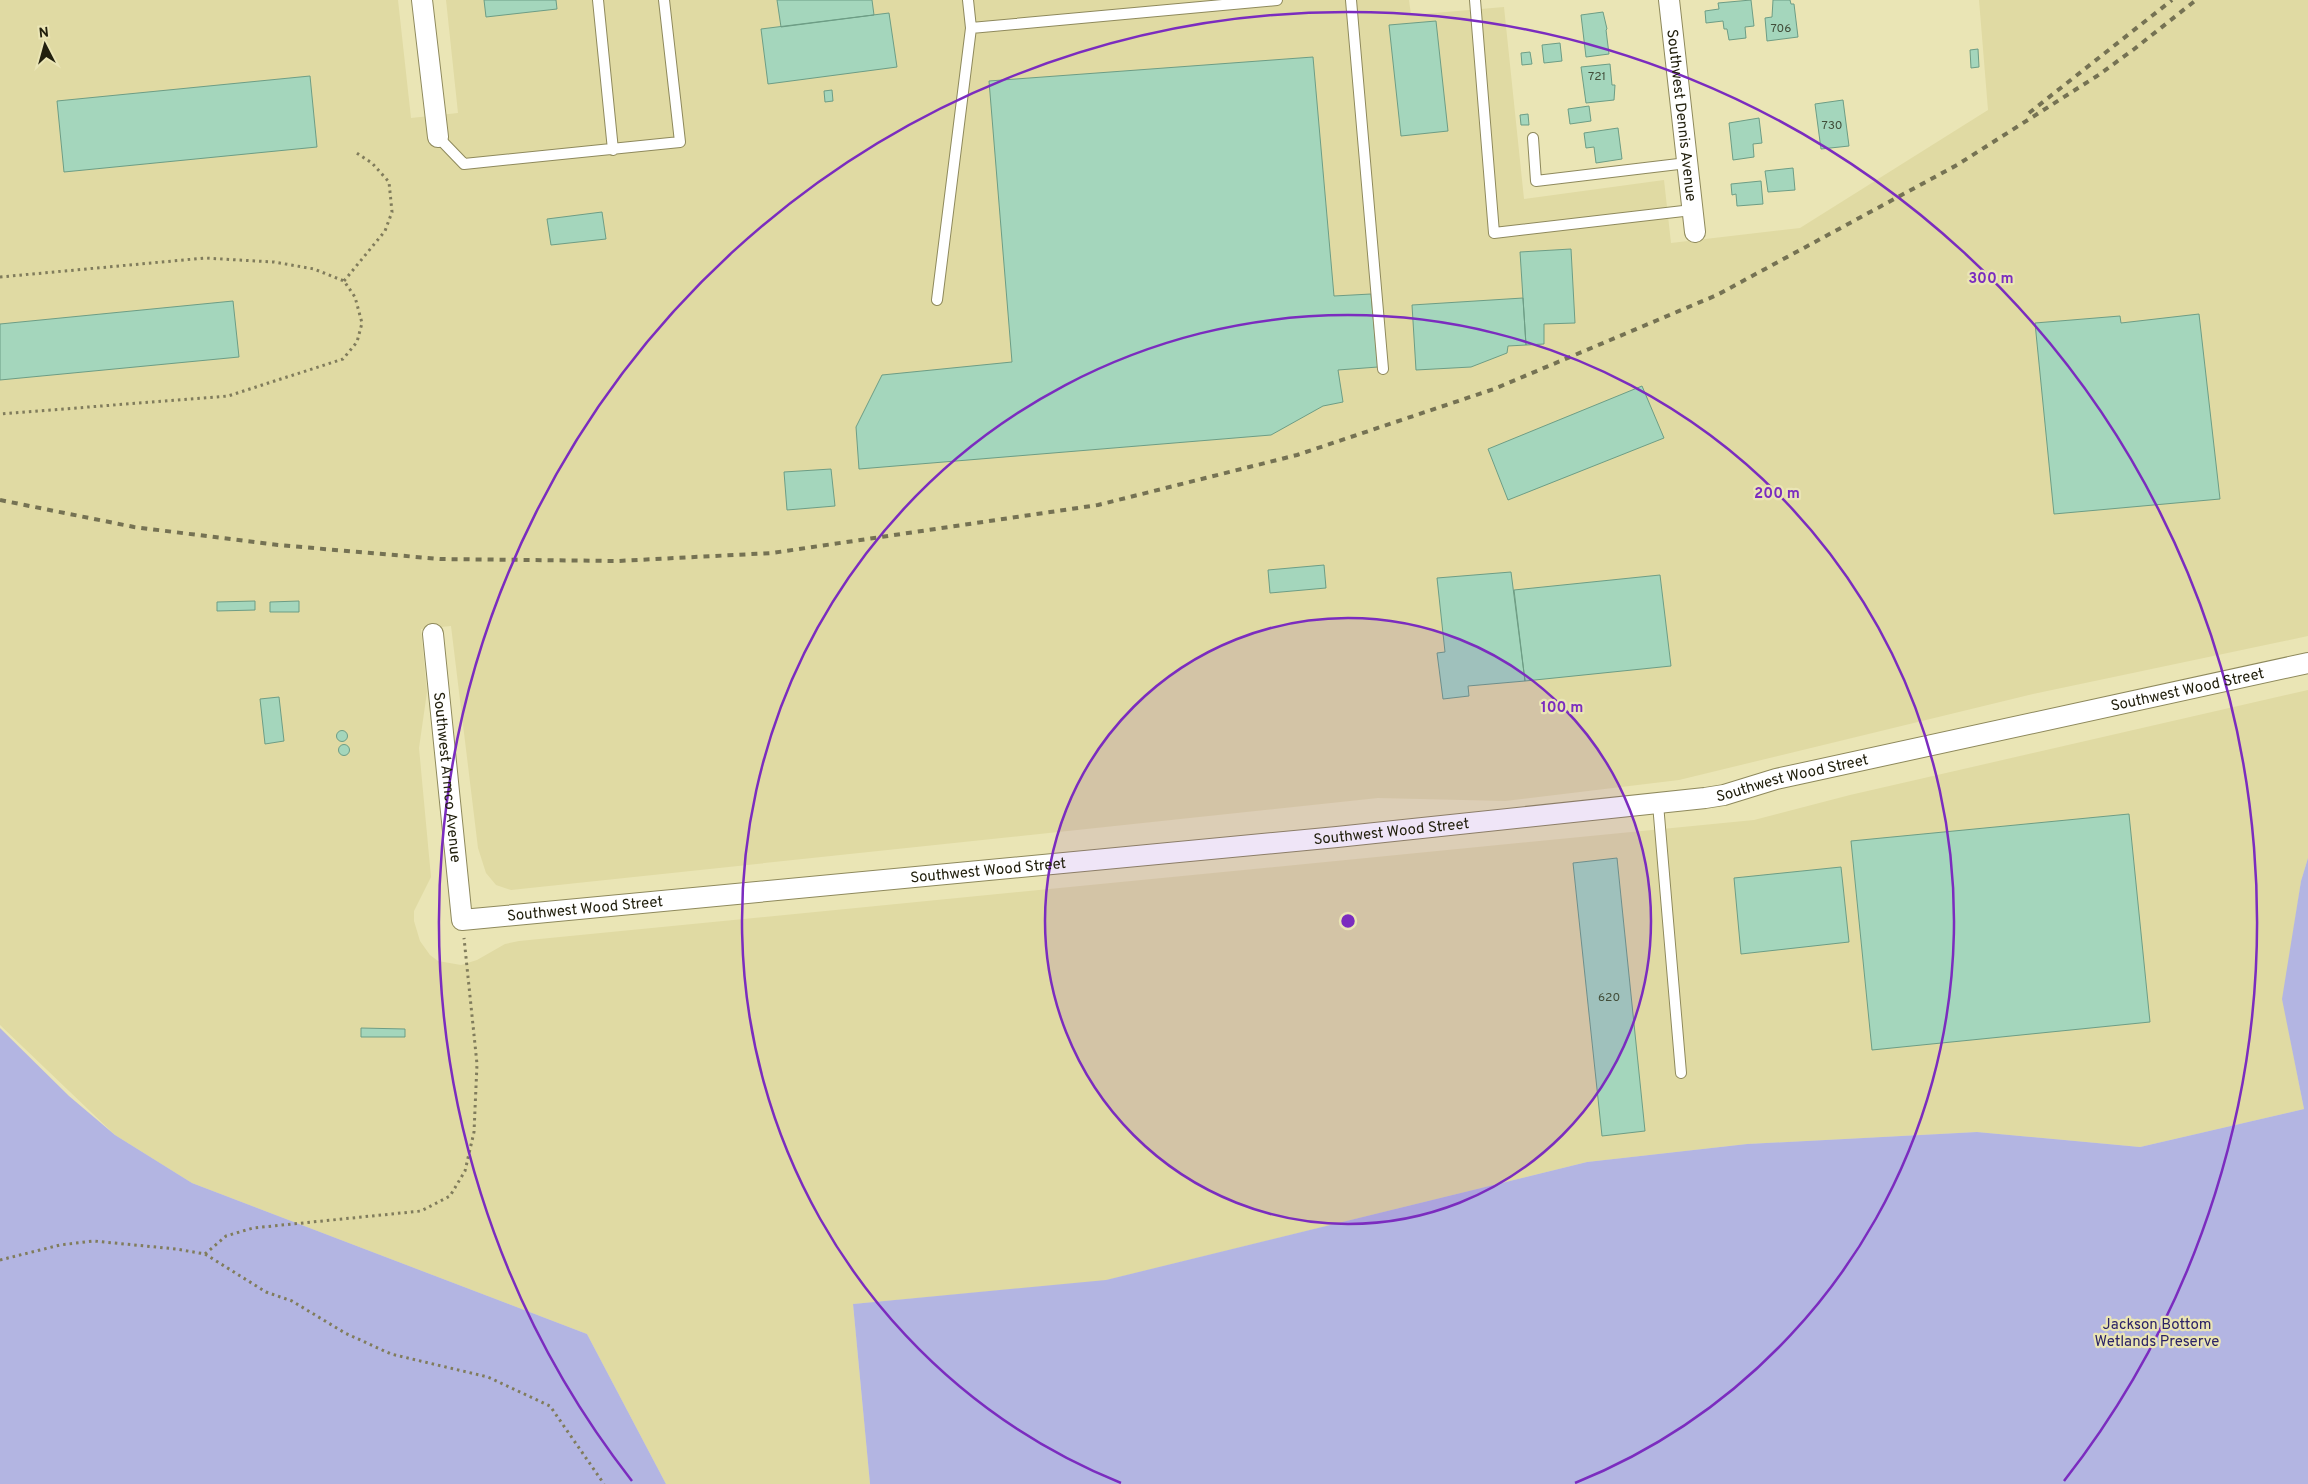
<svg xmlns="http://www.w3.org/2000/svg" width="2308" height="1484" viewBox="0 0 2308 1484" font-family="Overpass,sans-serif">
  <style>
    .built { fill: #e0daa3 }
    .green { fill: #b3b5e2 }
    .building { fill: #a4d6bc; stroke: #6d9d85 }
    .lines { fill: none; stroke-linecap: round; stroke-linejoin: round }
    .lane-casing { stroke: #8e895c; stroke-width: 12 }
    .street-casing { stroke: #8e895c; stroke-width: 22 }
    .path { stroke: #807c5c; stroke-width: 3; stroke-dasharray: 2.5 4; stroke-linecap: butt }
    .lane { stroke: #fff; stroke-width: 10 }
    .street { stroke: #fff; stroke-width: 20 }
    .rail { stroke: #757253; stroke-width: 4; stroke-dasharray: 6 6; stroke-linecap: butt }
    .ring { fill: none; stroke: #7b2cbf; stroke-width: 2.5 }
    .labels { text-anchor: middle; stroke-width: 4.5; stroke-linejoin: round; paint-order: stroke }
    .number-label { font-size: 12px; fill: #424e3a }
    .street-label { font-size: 15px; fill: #22200e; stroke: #eae5b5 }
    .park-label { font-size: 15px; fill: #2a2265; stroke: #eae5b5 }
    .centre { fill: #7b2cbf; stroke: #eae5b5; stroke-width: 2.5 }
    .ring-label { font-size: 15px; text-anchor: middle; font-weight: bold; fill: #7b2cbf; stroke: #eae5b5; stroke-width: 4.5; stroke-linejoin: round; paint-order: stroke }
  </style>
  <rect width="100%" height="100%" fill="#eae5b5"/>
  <path class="built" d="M0 0H398L411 118 458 113 446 0H1409L1411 15 1504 7 1524 199 1664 180 1671 243 1800 228 1988 110 1979 0H2308V636L2033 694 1679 780 1505 801 1378 798 511 890 496 885 486 873 478 848 451 626 421 629 427 692 419 748 431 877 414 911V921L420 941 430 955 438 961 461 965 477 960 505 944 519 941 1754 820 1850 795 2308 690V858L2301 881 2283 1001 2304 1109 2140 1147 1977 1132 1747 1144 1587 1162 1103 1281 853 1304 870 1484H666L587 1334 192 1183 115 1135 0 1025Z"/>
  <path class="green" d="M2308 858V1484H870L853 1304 1106 1280 1587 1162 1747 1144 1977 1132 2140 1147 2304 1109 2282 999 2301 881Z
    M0 1028 69 1096 115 1135 192 1183 587 1334 666 1484H0Z"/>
  <path class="building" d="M484 0H556L557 9 486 17Z
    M777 0H872L874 15 781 27Z
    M1751 0 1754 26 1745 27 1746 38 1729 40 1727 29H1724L1723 21 1706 23 1705 11 1719 9 1718 3Z
    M1773 0H1790L1791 4H1794L1798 37 1767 41 1765 18 1772 17Z
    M1603 12 1607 29 1606 30 1609 54 1586 57 1581 15Z
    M889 13 897 67 768 84 761 29Z
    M1436 21 1448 131 1401 136 1389 25Z
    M1560 43 1562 61 1544 63 1542 45Z
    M1978 49 1979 67 1971 68 1970 50Z
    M1530 52 1532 64 1522 65 1521 53Z
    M1313 57 1334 296 1371 294 1378 367 1338 370 1343 402 1323 406 1271 435 859 469 856 427 882 375 1012 362 989 81Z
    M1610 64 1612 85H1615L1614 100 1586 103 1581 67Z
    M310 76 317 147 64 172 57 101Z
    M832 90 833 101 825 102 824 91Z
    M1843 100 1849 146 1821 149 1815 104Z
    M1589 106 1591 121 1570 124 1568 109Z
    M1528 114 1529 125H1521L1520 115Z
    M1759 118 1762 143 1753 144 1754 157 1733 160 1729 123Z
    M1618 128 1622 159 1596 163 1594 147 1586 148 1584 133Z
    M1793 168 1795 190 1768 192 1765 171Z
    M1761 181 1763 204 1737 206 1736 194 1732 195 1731 184Z
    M602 212 606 239 551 245 547 219Z
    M1571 249 1575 323 1544 324V344L1526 345 1520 252Z
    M1523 298 1526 345 1508 346 1507 353 1471 367 1416 370 1412 305Z
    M233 301 239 357 0 380V324Z
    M2199 314 2220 499 2054 514 2035 323 2120 316 2121 323Z
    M1642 386 1664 438 1508 500 1488 449Z
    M831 469 835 506 787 510 784 472Z
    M1324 565 1326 588 1270 593 1268 570Z
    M1511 572 1525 681 1468 686 1469 696 1443 699 1437 653 1445 652 1437 578Z
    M1660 575 1671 666 1525 681 1514 590Z
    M255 601V610L217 611V602Z
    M299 601V612H270V602Z
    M279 697 284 741 265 744 260 699Z
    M336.5 736a5.5 5.5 0 1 1 11 0a5.5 5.5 0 1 1-11 0Z
    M338.5 750a5.5 5.5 0 1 1 11 0a5.5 5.5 0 1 1-11 0Z
    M2129 814 2150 1022 1872 1050 1851 841Z
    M1617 858 1645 1131 1602 1136 1573 863Z
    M1841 867 1849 942 1741 954 1734 878Z
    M361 1028 405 1029V1037H361Z"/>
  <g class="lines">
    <g class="lane-casing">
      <path id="lane" d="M598 0 613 150
        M968 0 971 28
        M1351 0 1383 369
        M1475 0 1494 233 1692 210
        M438 137 464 164 680 142 664 0
        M1533 138 1536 181 1687 163
        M937 300 971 28 1277 0
        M1658 804 1681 1073"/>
    </g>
    <g class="street-casing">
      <g id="street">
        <path d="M422 0 438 137"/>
        <path id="s1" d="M1669 0 1695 232"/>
        <path id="s2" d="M433 634 462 920 1337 837 1705 798 1724 795 1776 779 2308 663"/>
      </g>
    </g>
    <path class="path" d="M0 277 205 258 274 262 314 269 344 281 355 297 362 323 357 342 343 359 228 396 0 414
      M344 281 385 231 392 212 389 182 372 163 355 152
      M205 1254 226 1236 253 1228 421 1211 450 1196 465 1171 474 1132 477 1064 464 938
      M0 1260 60 1245 94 1241 176 1249 205 1254 266 1292 292 1301 345 1333 391 1354 488 1377 550 1406 604 1484"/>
    <use href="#lane" class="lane"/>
    <use href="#street" class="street"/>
    <path class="rail" d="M2029 113 2172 0
      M0 500 134 527 278 545 440 559 618 561 772 553 1098 505 1297 455 1494 389 1717 295 1957 165 2097 76 2133 50 2196 0"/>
  </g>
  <circle cx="1348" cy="921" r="303" fill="#7b2cbf" fill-opacity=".12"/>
  <g class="ring">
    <circle cx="1348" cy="921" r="303"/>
    <path d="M1121 1483A606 606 0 1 1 1575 1483"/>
    <path d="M632 1481A909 909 0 1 1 2064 1481"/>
  </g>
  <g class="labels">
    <g class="number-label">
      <text x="1781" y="32">706</text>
      <text x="1597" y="80">721</text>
      <text x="1832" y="129">730</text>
      <text x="1609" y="1001">620</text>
    </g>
    <g class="street-label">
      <text dy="5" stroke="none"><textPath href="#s1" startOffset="116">Southwest Dennis Avenue</textPath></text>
      <text dy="5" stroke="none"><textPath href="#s2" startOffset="2031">Southwest Wood Street</textPath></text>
      <text dy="5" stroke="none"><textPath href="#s2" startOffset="144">Southwest Armco Avenue</textPath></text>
      <text dy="5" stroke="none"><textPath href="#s2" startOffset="1626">Southwest Wood Street</textPath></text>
      <text dy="5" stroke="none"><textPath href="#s2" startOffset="1221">Southwest Wood Street</textPath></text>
      <text dy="5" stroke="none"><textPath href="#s2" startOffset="816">Southwest Wood Street</textPath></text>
      <text dy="5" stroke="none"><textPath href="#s2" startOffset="411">Southwest Wood Street</textPath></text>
    </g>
    <g class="park-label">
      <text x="2157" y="1329">Jackson Bottom<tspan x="2157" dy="17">Wetlands Preserve</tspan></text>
    </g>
  </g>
  <circle cx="1348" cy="921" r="8" class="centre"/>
  <g class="ring-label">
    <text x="1991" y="283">300 m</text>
    <text x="1777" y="498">200 m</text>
    <text x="1562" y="712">100 m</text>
  </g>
  <g transform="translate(45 45) rotate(354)" stroke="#eae5b5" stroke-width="4" paint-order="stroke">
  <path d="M0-4L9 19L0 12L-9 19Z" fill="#22200e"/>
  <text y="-8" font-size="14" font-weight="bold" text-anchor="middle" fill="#22200e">N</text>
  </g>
</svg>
